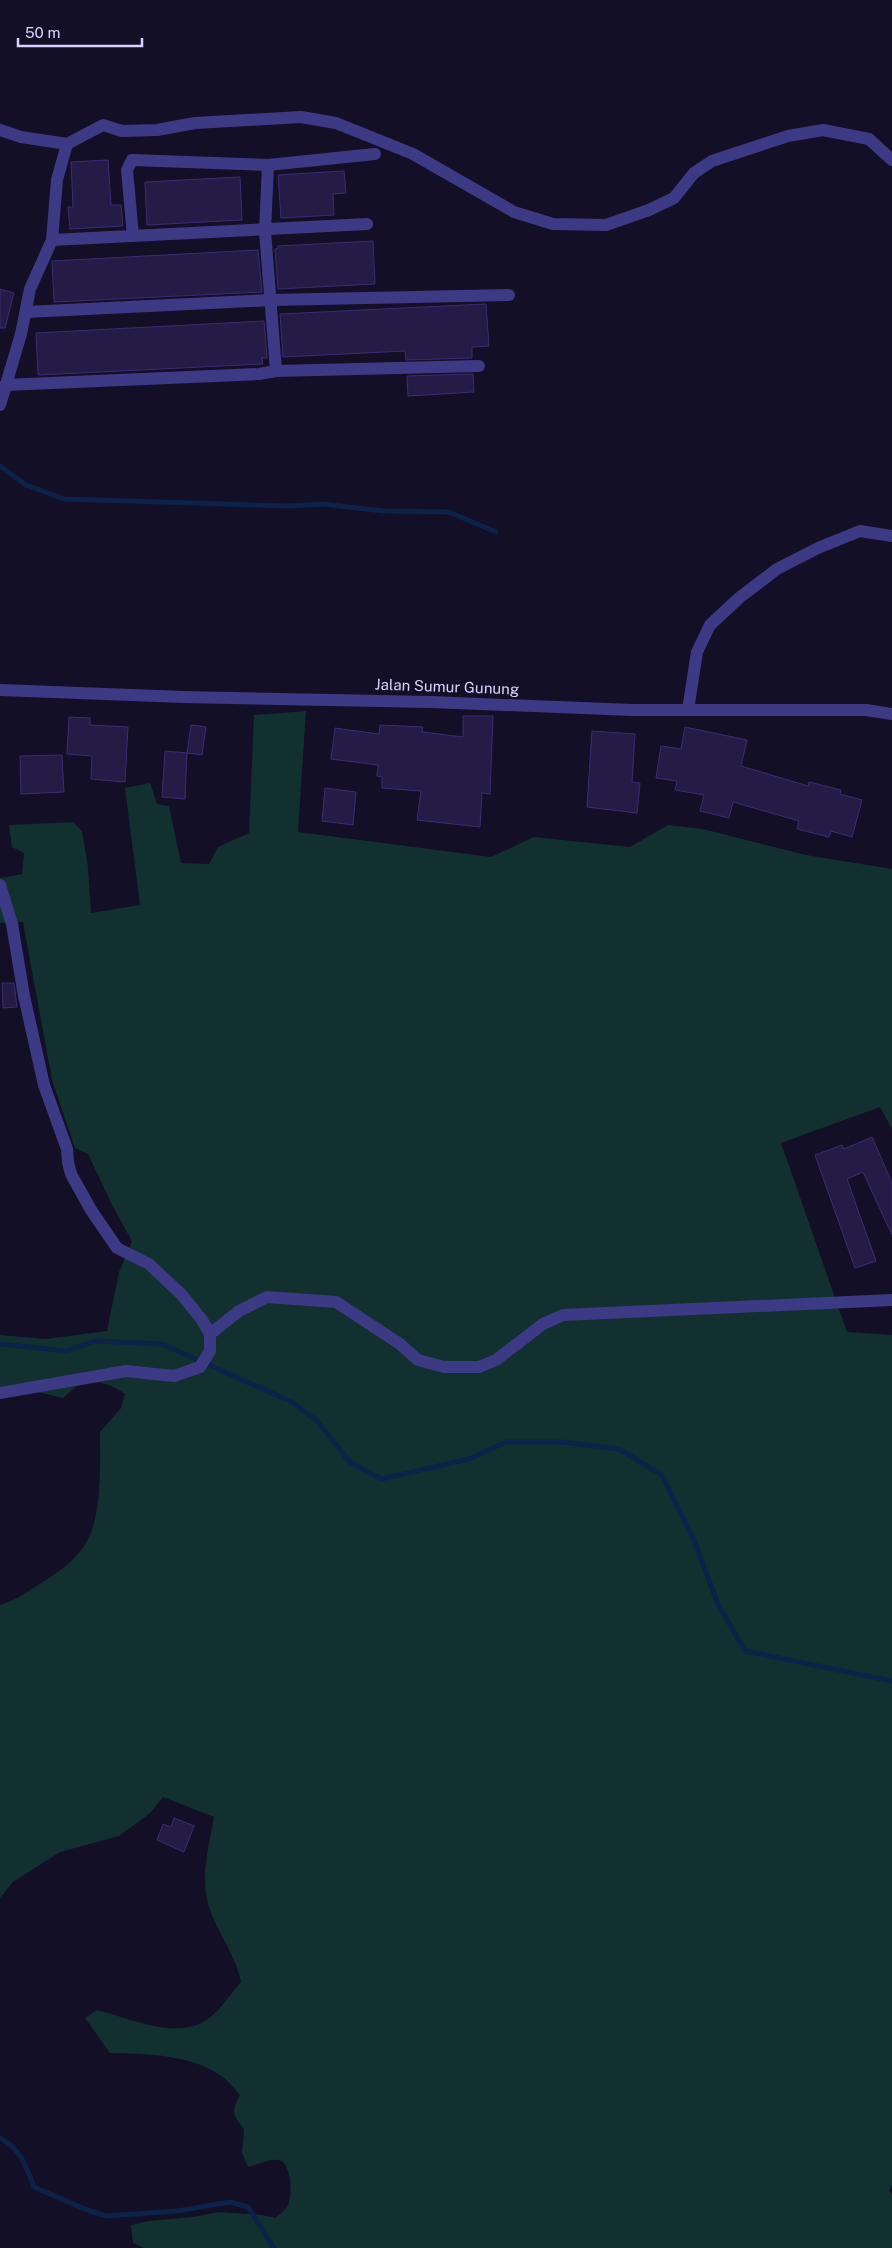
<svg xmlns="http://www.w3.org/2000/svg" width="892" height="2248" font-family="'Public Sans',sans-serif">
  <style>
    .green { fill: #12302f }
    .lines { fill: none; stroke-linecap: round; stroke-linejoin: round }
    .stream { stroke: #0c2248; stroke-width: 5 }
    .building { fill: #241b47; stroke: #3b2d73 }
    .minor { stroke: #3d3a85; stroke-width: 12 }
    .labels { text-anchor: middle; stroke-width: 4.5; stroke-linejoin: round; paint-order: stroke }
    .street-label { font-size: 15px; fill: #d9d4ff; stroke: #130f26 }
  </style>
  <rect width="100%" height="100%" fill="#130f26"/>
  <path class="green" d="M306 711 298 832 491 857 534 837 630 847 668 825 703 829 806 855 892 869V1129L880 1107 781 1143 847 1332 892 1335V2185L889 2190 892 2195V2248H144L133 2243 131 2225 148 2221 193 2217 218 2212 262 2215 275 2218C279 2215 284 2211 287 2207 293 2198 292 2163 279 2160 271 2158 257 2165 248 2167L242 2153 244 2129C232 2114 231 2112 240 2095 235 2090 230 2083 224 2078 192 2054 148 2054 110 2053L85 2018 97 2010C133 2019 183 2044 214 2014 224 2005 232 1992 241 1982 235 1950 210 1925 206 1893 202 1868 210 1841 214 1817L163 1797 150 1813 119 1836 60 1852 13 1882 0 1898V1605C15 1601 28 1591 41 1583 59 1572 79 1558 88 1539 102 1512 100 1462 100 1432L121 1408 125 1394C113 1385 93 1377 79 1385 73 1388 68 1394 63 1398L21 1388 0 1393V1335L46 1339 107 1331 119 1272 132 1241 113 1207 88 1154 75 1148 52 1080 23 922 0 923V878L22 874 24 853 12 847 9 825 73 822 82 831 88 867 91 913 140 905 125 788 150 783 157 804 169 806 181 863 209 864 218 847 249 833 254 715Z"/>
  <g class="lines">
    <g class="stream">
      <polyline points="0,466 26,485 64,499 289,506 323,504 383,511 449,512 496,532"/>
      <polyline points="0,1344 67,1351 95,1341 162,1344 292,1402 317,1421 350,1462 381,1479 469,1459 506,1442 562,1442 619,1449 662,1475 693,1538 718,1604 745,1651 892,1681"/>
      <path d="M0 2138C20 2148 26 2166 34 2187L87 2210 106 2216 177 2211 230 2202 248 2207 274 2248"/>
    </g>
  </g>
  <g class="building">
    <polygon points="108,160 111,205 121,205 123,226 70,229 68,207 73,207 71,162"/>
    <polygon points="344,171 346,193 333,194 334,215 281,218 278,175"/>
    <polygon points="240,177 242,220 147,225 145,182"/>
    <polygon points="373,241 375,284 278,289 275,249 278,248 278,246"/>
    <polygon points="258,250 262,292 54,302 52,261"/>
    <polygon points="0,289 14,293 5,328 0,328"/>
    <polygon points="486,304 489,346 472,347 472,358 406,360 405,351 283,357 280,314"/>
    <polygon points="264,321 267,358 262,358 263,364 38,375 36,333"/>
    <polygon points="473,374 474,392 408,396 407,376"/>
    <polygon points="463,716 493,716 490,794 482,793 480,827 417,820 421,791 382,788 382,777 377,776 378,765 331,759 335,728 379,734 380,725 423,727 422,732 463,737"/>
    <polygon points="69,717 90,718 90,725 128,727 125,782 91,779 92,756 67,754"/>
    <polygon points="191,725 206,727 202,755 187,753"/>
    <polygon points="685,727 747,740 741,766 808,786 809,782 841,790 840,794 862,800 852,837 831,831 829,837 797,829 799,821 733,802 729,818 700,811 704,795 675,790 677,781 656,778 661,746 681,749"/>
    <polygon points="592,731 635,734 632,782 640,783 637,813 587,807"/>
    <polygon points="165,751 187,753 185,799 162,797"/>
    <polygon points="62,755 64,792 21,794 20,756"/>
    <polygon points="325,788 356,792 353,825 322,821"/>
    <polygon points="2,983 14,983 17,1007 3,1008"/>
    <polygon points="872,1137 892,1183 892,1235 863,1172 847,1179 876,1261 855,1268 815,1155 842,1145 844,1149"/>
    <polygon points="174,1818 194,1826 184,1852 157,1840 163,1824 171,1827"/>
  </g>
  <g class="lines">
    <g class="minor">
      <polyline points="0,130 21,137 67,144 57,180 52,240 30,289 21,334 0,405"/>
      <polyline points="67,144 103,125 122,131 157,130 195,123 301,117 336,123 413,154 514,212 553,224 606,225 649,210 674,198 694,173 712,161 788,136 823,130 869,139 892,160"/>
      <polyline points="268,165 265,231 276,371"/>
      <polyline points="133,236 127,170 132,160 268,165 375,154"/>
      <polyline points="52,240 367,224"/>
      <polyline points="26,312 272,300 509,295"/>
      <polyline points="5,385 259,374 276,371 479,366"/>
      <polyline points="0,690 184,697 431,702 632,710 866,710 892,714"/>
      <polyline points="688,710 697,652 710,625 739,598 777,569 818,548 860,531 892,536"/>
      <polyline points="0,885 12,924 24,996 44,1085 67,1149 68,1162 71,1174 91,1210 117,1248 149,1264 182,1295 202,1320 210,1334 210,1351 200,1367 174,1376 126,1371 0,1393"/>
      <polyline points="210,1334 239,1311 267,1297 336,1302 400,1344 418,1360 444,1367 479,1367 496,1360 543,1324 563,1315 892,1300"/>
    </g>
  </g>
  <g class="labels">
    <g class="street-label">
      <text transform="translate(447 687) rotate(2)" y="5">Jalan Sumur Gunung</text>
    </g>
  </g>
  <path d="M18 38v8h124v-8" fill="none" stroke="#d9d4ff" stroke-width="2.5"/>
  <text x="25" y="38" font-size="15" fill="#d9d4ff" stroke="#130f26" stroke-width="4" paint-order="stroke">50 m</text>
</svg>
